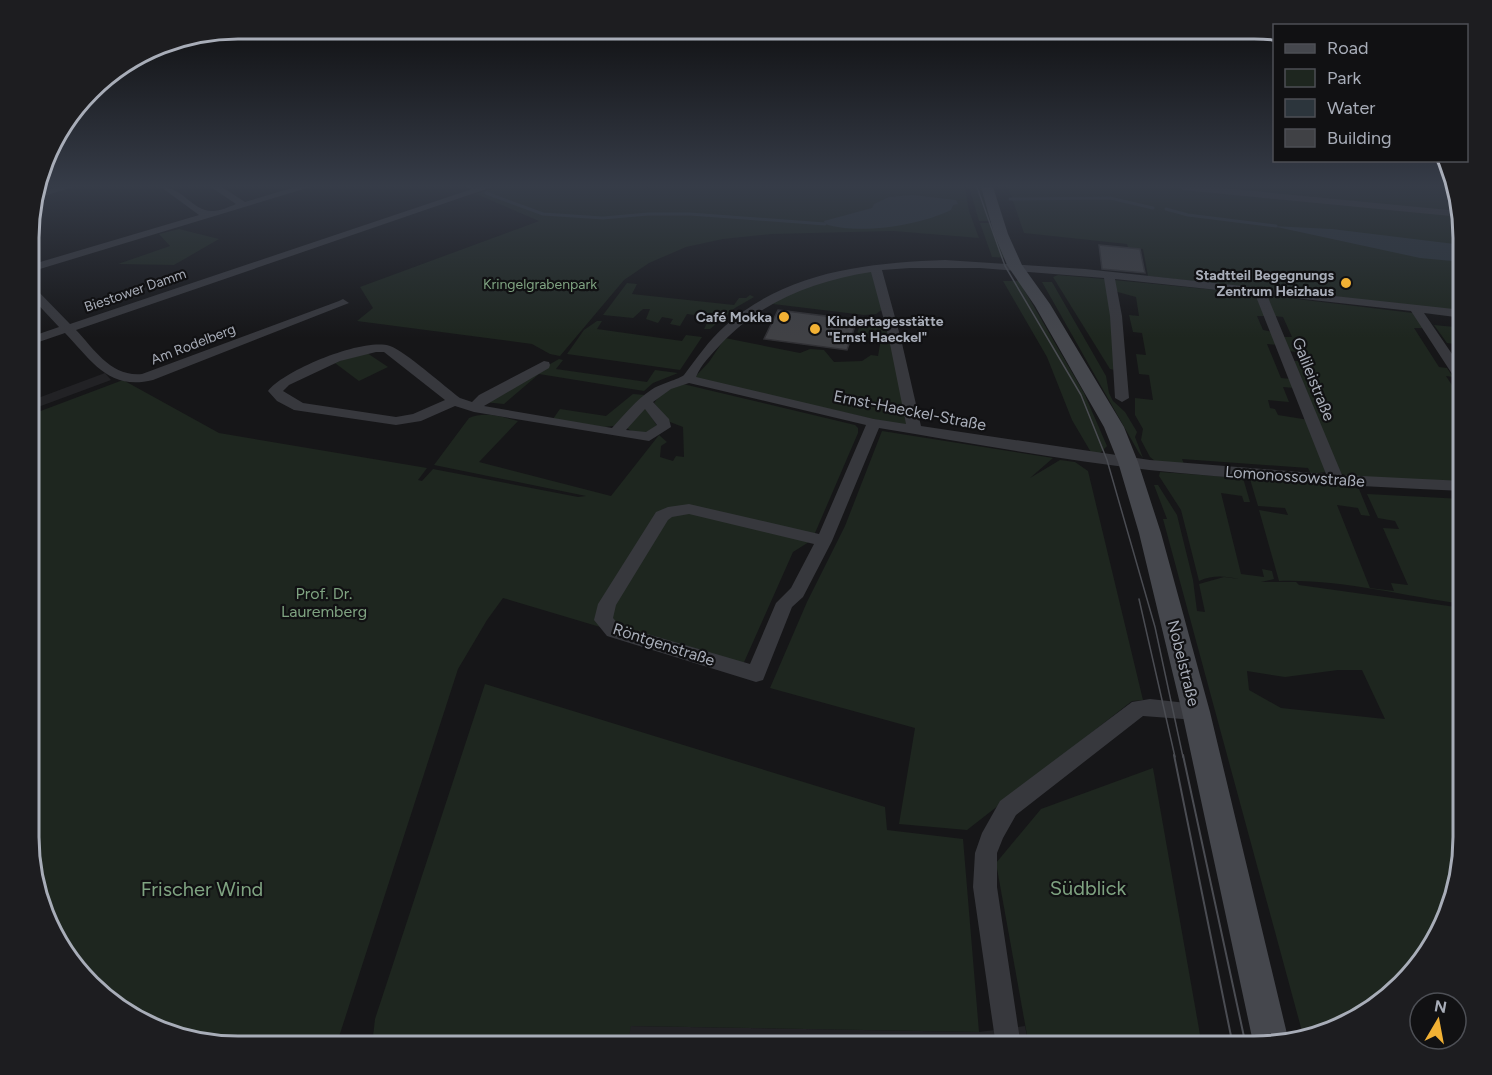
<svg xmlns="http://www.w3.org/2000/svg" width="1492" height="1075" font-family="Figtree,sans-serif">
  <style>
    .built { fill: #222225 }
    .green { fill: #1e261f; fill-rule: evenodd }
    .water { fill: #2c353c }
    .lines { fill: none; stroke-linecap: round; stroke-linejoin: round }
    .stream { stroke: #2c353c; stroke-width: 3 }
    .building { fill: #404145; stroke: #303034; stroke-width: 1.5 }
    .street { fill: #37383d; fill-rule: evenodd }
    .secondary { fill: #45474d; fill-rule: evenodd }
    .tram-far1 { stroke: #4a4c52; stroke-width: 1.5 }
    .tram { stroke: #4a4c52; stroke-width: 2 }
    .poi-dot { fill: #f2b134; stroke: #111113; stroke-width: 2 }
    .labels { text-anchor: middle; stroke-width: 4.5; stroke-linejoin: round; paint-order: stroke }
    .far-poi-label { font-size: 14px; font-weight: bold; fill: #a8adb8; stroke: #111113; text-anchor: end }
    .far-park-label { font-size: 14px; fill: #7fa381; stroke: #111113 }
    .far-street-label { font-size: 14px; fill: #a8adb8; stroke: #111113 }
    .street-label { font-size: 16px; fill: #a8adb8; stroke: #111113 }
    .park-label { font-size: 16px; fill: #7fa381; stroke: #111113 }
    .near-park-label { font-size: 20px; fill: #7fa381; stroke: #111113 }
    .rim { fill: none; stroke: #a8adb8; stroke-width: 3 }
  </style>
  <rect width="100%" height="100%" fill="#161618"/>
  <g class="built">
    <polygon points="105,373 111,380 30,410 30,401"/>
    <polygon points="630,1026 979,1032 1025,1026 1029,1046 627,1046"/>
  </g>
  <g class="green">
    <polygon points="496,187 646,187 644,189 649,190 651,187 965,187 969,211 979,238 893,231 772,234 723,239 686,247 649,263 624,280 560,356 550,354 532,344 357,321 373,308 360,287 539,221 476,194"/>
    <polygon points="969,187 983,187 993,221 979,221"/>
    <polygon points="1008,187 1453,187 1463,225 1463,311 1148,276 1143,249 1128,247 1127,244 1024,233"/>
    <polygon points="980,223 994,223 1008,258 992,257"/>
    <polygon points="179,229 219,239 174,265 118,264 170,246 159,234"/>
    <polygon points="875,270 883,309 876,314 864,315 773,304 772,301 817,282"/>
    <polygon points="1058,275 1104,279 1108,281 1115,370 1110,369 1053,277"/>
    <polygon points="1114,280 1257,294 1268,316 1257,316 1263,330 1274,332 1278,345 1267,344 1281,378 1291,379 1294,388 1283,387 1289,402 1268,400 1270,408 1275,409 1278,415 1309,420 1326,472 1311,474 1308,468 1182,459 1184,464 1155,461 1150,457 1141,440 1143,429 1135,415 1135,398 1153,400 1149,375 1139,374 1136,354 1146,355 1142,333 1133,332 1129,315 1139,316 1136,297 1114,291"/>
    <polygon points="1003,281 1019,281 1084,393 1107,446 1099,454 1092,454 1072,420 1047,357"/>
    <polygon points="1042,282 1052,282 1106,376 1109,393 1113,401 1125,412 1137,432 1135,437 1143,458 1139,453"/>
    <polygon points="627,283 637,284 632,294 734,305 739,298 746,298 750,295 754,297 735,308 710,329 704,329 710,317 687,314 680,326 670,324 673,319 662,317 658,323 646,319 650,309 643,309 633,318 603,315"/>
    <polygon points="1264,295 1413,313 1424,328 1414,328 1439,367 1447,368 1453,377 1446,376 1463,402 1463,482 1349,477 1340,473 1291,361 1301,361 1297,352 1288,351 1283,337 1292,337 1283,317 1274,316"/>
    <polygon points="862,320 889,322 911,422 905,426 693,379 709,362 725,338 800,353 810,349 824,350 834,362 862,361 871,355 878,356 881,339 856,336"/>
    <polygon points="597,321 602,321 597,329 682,341 686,335 702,337 680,370 567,354 584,330"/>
    <polygon points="1434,325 1455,327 1463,335 1463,342 1461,342 1461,345 1447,343"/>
    <polygon points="364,351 388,367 359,381 335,363"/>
    <polygon points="559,359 563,360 556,369 647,382 655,370 678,373 653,383 644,391 539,374 504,404 483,402"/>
    <path d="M123 380 219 433 427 468 418 480 422 481 433 469 578 497 586 496 434 465 469 418C485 411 502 417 518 421L479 462 611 496 659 435 667 442 661 446 660 457 673 461 676 456 684 457 683 427 670 422 654 403 664 390 683 384 855 425 858 428V433L812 540 793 552 741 669 503 598 487 620 458 669 336 1046H225L171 1035 110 1003 56 941 30 864V415Z"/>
    <polygon points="633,394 645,395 614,426 604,427 553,419 560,409 606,416"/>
    <path d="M645 408 658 427C649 434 637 437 627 428Z"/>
    <polygon points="882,431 1053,458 1030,478 1060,460 1075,462 1088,471 1143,700 1132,701 967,830 899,824 915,728 770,688 807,602 845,526"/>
    <path d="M1160 472 1243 478 1250 502H1244L1242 496 1221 493 1241 574 1264 577 1262 569 1272 571 1274 579 1261 582H1296L1299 585 1463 608V850L1452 904 1420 965 1346 1025 1303 1035 1163 519H1167L1154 485H1158L1177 515 1193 580 1197 611 1205 612 1199 584 1224 577 1239 579C1224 576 1213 575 1199 581L1181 510 1159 476ZM1338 670H1362L1385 719 1281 708 1249 690 1247 671 1285 677Z"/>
    <path d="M1250 479 1351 486 1359 489 1370 516 1361 515 1358 508 1337 505 1370 588 1394 591 1391 583 1408 585 1383 528 1399 529 1395 521 1378 518 1367 494 1463 499V516H1456L1463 529V604C1403 596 1340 579 1279 581L1259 510 1288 515 1285 508 1258 506Z"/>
    <polygon points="485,684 885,807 887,830 963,839 979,1032 631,1026 627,1046 372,1046 375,1019"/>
    <polygon points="1153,768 1202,1046 1029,1046 996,863 1041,809"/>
  </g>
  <g class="water">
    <path d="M913 195 956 200 958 204 953 205 951 210C918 226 859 235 825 224L824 221 872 208 874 204 889 197Z"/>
    <polygon points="1272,226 1332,229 1463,245 1463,262 1420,258"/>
  </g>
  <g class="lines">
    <g class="stream">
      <polyline points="469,187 472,188"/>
      <polyline points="486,193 543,214 603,218 648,214 690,214 825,224"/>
      <polyline points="1010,199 1110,198 1153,208"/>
      <polyline points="1166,209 1188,215 1276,226"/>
    </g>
  </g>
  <g class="building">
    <polygon points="1099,245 1140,249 1145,273 1102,269"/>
    <polygon points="778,310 857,320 847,350 764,339"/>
  </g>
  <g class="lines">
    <g class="street">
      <polygon points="57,187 73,187 34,199 36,193"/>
      <path d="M161 187C183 187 193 212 213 211 220 211 229 207 236 204L211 187H222L245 202 295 187H310L30 272V265L199 215Z"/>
      <path d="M478 187H492L76 330C95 350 111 377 142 374L339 301 343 299 349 303 153 380C109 391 92 361 65 333L30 345V337L59 327 30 296V286L34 287 70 324Z"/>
      <polygon points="1178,187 1212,187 1459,211 1461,217 1183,190"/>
      <path d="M945 260 1085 269 1463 310V318L1424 313 1463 370V384L1458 383 1411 311 1267 295 1342 475 1463 481V491C1358 486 1253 481 1149 470 1058 459 968 443 879 428L832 541 803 597 792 607 763 680 756 682 607 636 594 620 598 604 656 512 668 507 689 504 819 534 866 425 689 383 671 389 653 402 669 419 671 427 649 441 474 412 455 406 421 421 396 425 294 410 277 401 268 391C284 370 364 337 390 346 405 351 445 387 460 398L472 402 479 395 544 361 549 362 550 365 549 368 484 406 612 428C624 415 636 400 651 390 659 384 680 379 684 375 698 357 708 341 725 326 787 271 867 263 945 260ZM910 268H980L1104 278 1110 316 1115 398 1122 402 1129 398 1122 316 1115 279 1255 294 1326 474 1150 460 921 426 901 339 882 270ZM871 272 889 339 906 424 874 419 696 377C701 364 712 354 721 344 762 301 814 281 871 272ZM376 352H384L445 400 413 414 396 417 303 403 283 391 289 385 340 361ZM645 409 657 425 646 432 626 430ZM689 514 814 544 791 588 776 603 750 664 620 626 613 618 616 605 668 520 672 517Z"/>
      <polygon points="1150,699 1196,704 1203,706 1206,712 1203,718 1196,720 1143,716 1016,815 1003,838 997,853 997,887 1020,1040 1018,1046 996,1046 973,887 975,853 982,833 1000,801 1132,702"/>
    </g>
    <polygon class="secondary" points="981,187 993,187 1008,234 1022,265 1050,304 1124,427 1138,462 1161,533 1210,712 1288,1038 1254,1046 1253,1042 1182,712 1139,533 1118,462 1104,427 1035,306 1007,265 994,234"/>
    <g class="tram-far1">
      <polyline points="977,187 1005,266 1081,395 1107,460 1155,627 1183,757"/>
      <polyline points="1139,599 1175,757"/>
    </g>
    <g class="tram">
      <polyline points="1174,755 1233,1046"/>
      <polyline points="1183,755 1246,1046"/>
    </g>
  </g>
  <linearGradient id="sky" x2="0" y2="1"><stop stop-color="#0c0c0d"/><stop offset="0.55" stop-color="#363c48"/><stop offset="1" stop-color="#363c48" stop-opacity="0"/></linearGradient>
  <rect width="1492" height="338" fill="url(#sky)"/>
  <g class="poi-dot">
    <circle cx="1346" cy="283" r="6"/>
    <circle cx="784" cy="317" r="6"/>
    <circle cx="815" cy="329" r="6"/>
  </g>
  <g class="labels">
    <g class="far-poi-label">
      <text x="1334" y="280">Stadtteil Begegnungs<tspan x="1334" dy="16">Zentrum Heizhaus</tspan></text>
      <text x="772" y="322">Café Mokka</text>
      <text x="827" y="326" text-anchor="start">Kindertagesstätte<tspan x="827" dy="16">"Ernst Haeckel"</tspan></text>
    </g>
    <g class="far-park-label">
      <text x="540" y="289">Kringelgrabenpark</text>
    </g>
    <g class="far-street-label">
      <text transform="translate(135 290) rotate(-19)" y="5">Biestower Damm</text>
      <text transform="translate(193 344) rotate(-21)" y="5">Am Rodelberg</text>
    </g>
    <g class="street-label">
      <text transform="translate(1314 379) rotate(68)" y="6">Galileistraße</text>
      <text transform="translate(910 410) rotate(11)" y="6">Ernst-Haeckel-Straße</text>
      <text transform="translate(1295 476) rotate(4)" y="6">Lomonossowstraße</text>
      <text transform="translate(664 644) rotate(18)" y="6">Röntgenstraße</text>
      <text transform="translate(1184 663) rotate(76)" y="6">Nobelstraße</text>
    </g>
    <g class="park-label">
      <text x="324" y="599">Prof. Dr.<tspan x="324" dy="18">Lauremberg</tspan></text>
    </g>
    <g class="near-park-label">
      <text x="1088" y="895">Südblick</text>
      <text x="202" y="896">Frischer Wind</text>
    </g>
  </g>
  <path d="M0 0H1492V1075H0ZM238 39H1254A199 199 0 0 1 1453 238V837A199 199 0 0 1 1254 1036H238A199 199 0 0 1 39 837V238A199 199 0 0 1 238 39Z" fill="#1d1d20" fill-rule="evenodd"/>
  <path class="rim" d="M238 39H1254A199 199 0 0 1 1453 238V837A199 199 0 0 1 1254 1036H238A199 199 0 0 1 39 837V238A199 199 0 0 1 238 39Z"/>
  <rect x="1273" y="24" width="195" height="138" fill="#111113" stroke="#4d4f55" stroke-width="1.5"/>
  <rect x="1285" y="44" width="30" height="9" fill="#45474d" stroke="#4d4f55" stroke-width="1.5"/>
  <text x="1327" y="54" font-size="18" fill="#a8adb8">Road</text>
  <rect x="1285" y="69" width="30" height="18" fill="#1e261f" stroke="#4d4f55" stroke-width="1.5"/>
  <text x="1327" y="84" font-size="18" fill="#a8adb8">Park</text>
  <rect x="1285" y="99" width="30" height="18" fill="#2c353c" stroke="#4d4f55" stroke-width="1.5"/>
  <text x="1327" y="114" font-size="18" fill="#a8adb8">Water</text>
  <rect x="1285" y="129" width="30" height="18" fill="#404145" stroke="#4d4f55" stroke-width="1.5"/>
  <text x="1327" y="144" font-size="18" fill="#a8adb8">Building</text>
  <g transform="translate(1438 1021) rotate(10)"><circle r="28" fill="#111113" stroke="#4d4f55" stroke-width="1.5"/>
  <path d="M0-4.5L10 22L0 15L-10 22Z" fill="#f2b134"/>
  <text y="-9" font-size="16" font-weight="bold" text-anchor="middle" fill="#a8adb8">N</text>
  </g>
</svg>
